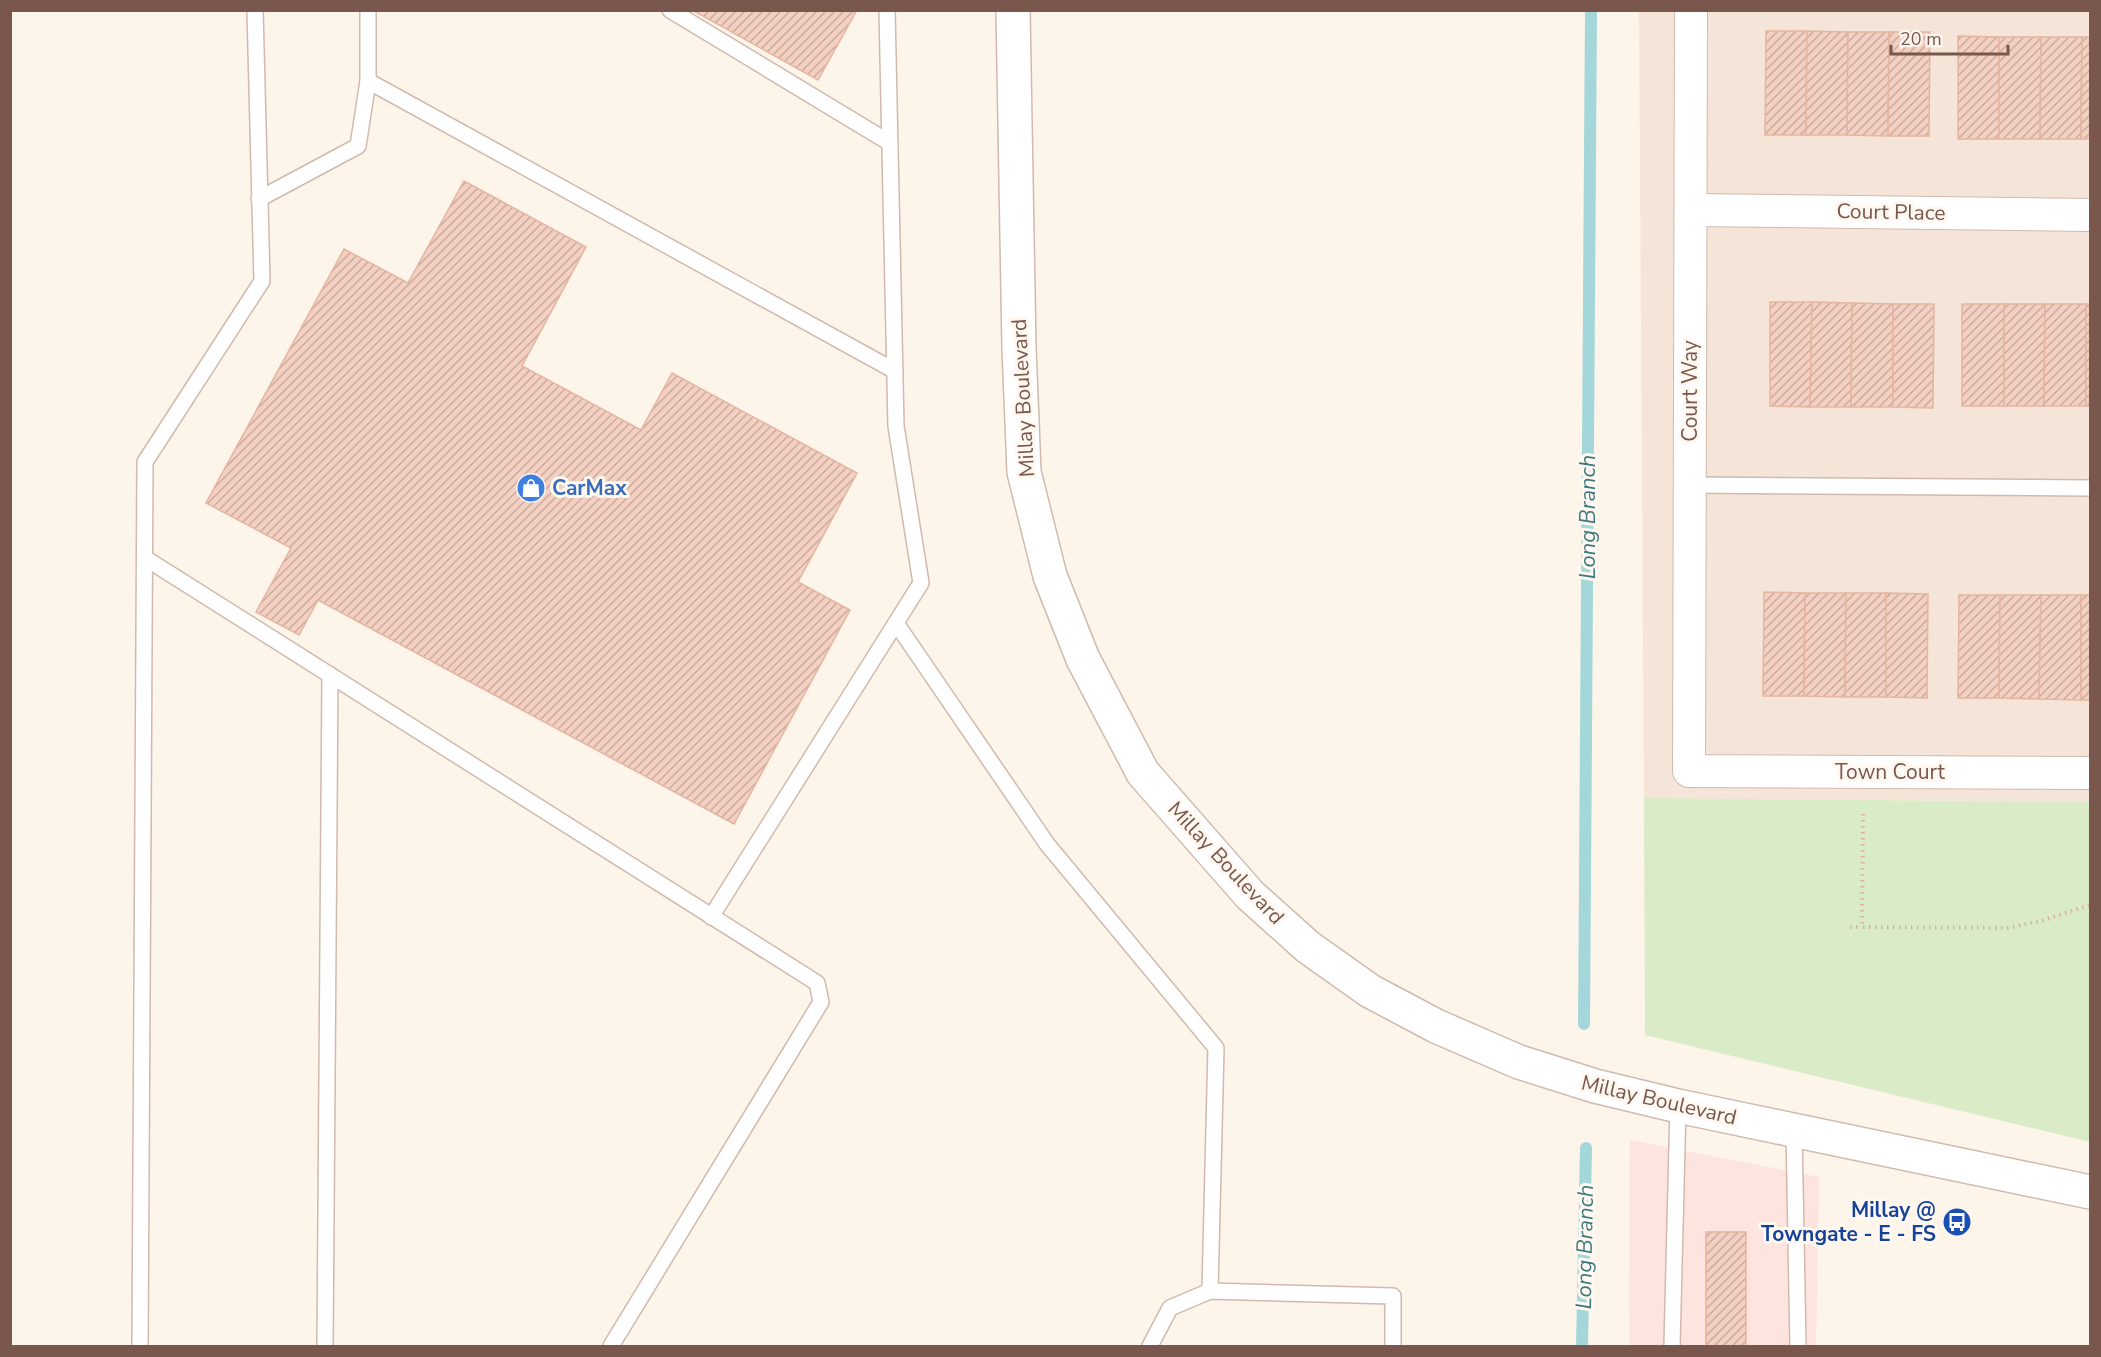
<svg xmlns="http://www.w3.org/2000/svg" width="2101" height="1357" font-family="'Nunito Sans',sans-serif">
  <style>
    .residential { fill: #f5e5d8 }
    .commercial { fill: #fde4de }
    .green { fill: #daecc7 }
    .lines { fill: none; stroke-linecap: round; stroke-linejoin: round }
    .stream { stroke: #a3d7da; stroke-width: 12 }
    .building { fill: url(#building-hatch); stroke: #e6b4a1; stroke-width: 1.5 }
    .service-casing { stroke: #d0baae; stroke-width: 18 }
    .minor-casing { stroke: #d0baae; stroke-width: 34 }
    .tertiary-casing { stroke: #d0baae; stroke-width: 36 }
    .path { stroke: #d9b2a3; stroke-width: 4; stroke-dasharray: 1.5 4.5; stroke-linecap: butt }
    .service { stroke: #fff; stroke-width: 15 }
    .minor { stroke: #fff; stroke-width: 32 }
    .tertiary { stroke: #fff; stroke-width: 33 }
    .labels { text-anchor: middle; stroke-width: 6; stroke-linejoin: round; paint-order: stroke }
    .street-label { font-size: 21px; fill: #79574c; stroke: #fff8f1 }
    .shop-label { font-size: 21px; font-weight: bold; fill: #366cbe; stroke: #fff8f1; text-anchor: start }
    .transit-label { font-size: 21px; font-weight: bold; fill: #164399; stroke: #fff8f1; text-anchor: end }
    .water-label { font-size: 22px; font-style: italic; fill: #3f7a7e; stroke: #fff8f1 }
  </style>
  <defs>
    <pattern id="building-hatch" width="6" height="6" patternUnits="userSpaceOnUse" patternTransform="scale(1.5)"><rect width="6" height="6" fill="#f3d0c1"/><path d="M-1 1l2-2M0 6l6-6M5 7l2-2" fill="none" stroke="#caac9f"/></pattern>
  </defs>
  <rect width="100%" height="100%" fill="#fdf4ea"/>
  <polygon class="residential" points="1639,11 2090,11 2090,802 1644,798"/>
  <polygon class="commercial" points="1630,1140 1819,1177 1816,1346 1629,1346"/>
  <polygon class="green" points="1644,798 2090,802 2090,1142 1645,1035"/>
  <g class="lines">
    <g class="stream">
      <polyline points="1584,1024 1591,10"/>
      <polyline points="1582,1346 1586,1148"/>
    </g>
  </g>
  <g class="building">
    <polygon points="692,10 857,10 818,80"/>
    <polygon points="1766,31 1807,31 1806,135 1765,135"/>
    <polygon points="1807,31 1848,32 1847,135 1806,135"/>
    <polygon points="1848,32 1889,32 1888,136 1847,135"/>
    <polygon points="1889,32 1930,32 1929,136 1888,136"/>
    <polygon points="1958,36 1999,37 1999,139 1958,139"/>
    <polygon points="1999,37 2041,37 2040,139 1999,139"/>
    <polygon points="2041,37 2082,37 2081,139 2040,139"/>
    <polygon points="2082,37 2090,37 2090,139 2081,139"/>
    <polygon points="464,181 586,247 522,366 641,430 672,373 857,473 798,582 850,610 734,824 318,600 299,635 256,612 291,548 206,503 344,249 408,283"/>
    <polygon points="1770,302 1812,302 1810,407 1770,406"/>
    <polygon points="1812,302 1852,303 1851,407 1810,407"/>
    <polygon points="1852,303 1893,304 1893,407 1851,407"/>
    <polygon points="1893,304 1934,304 1933,408 1893,407"/>
    <rect x="1962" y="304" width="42" height="102"/>
    <polygon points="2004,304 2045,304 2044,406 2004,406"/>
    <polygon points="2045,304 2086,304 2086,406 2044,406"/>
    <rect x="2086" y="304" width="4" height="102"/>
    <polygon points="1764,592 1805,593 1804,696 1763,696"/>
    <polygon points="1805,593 1846,593 1845,697 1804,696"/>
    <polygon points="1846,593 1886,593 1886,697 1845,697"/>
    <polygon points="1886,593 1928,594 1927,698 1886,697"/>
    <polygon points="1959,595 2000,595 1999,698 1958,698"/>
    <polygon points="2000,595 2041,595 2039,699 1999,698"/>
    <polygon points="2041,595 2081,595 2081,700 2039,699"/>
    <rect x="2081" y="595" width="9" height="105"/>
    <rect x="1706" y="1232" width="40" height="114"/>
  </g>
  <g class="lines">
    <g class="service-casing">
      <g id="service">
        <polyline points="670,10 890,143"/>
        <polyline points="368,81 368,10"/>
        <polyline points="259,199 358,146 368,81 895,371"/>
        <polyline points="1690,485 2090,488"/>
        <polyline points="145,558 817,983 821,1002 611,1346"/>
        <polyline points="896,623 1047,844 1216,1048 1210,1291"/>
        <polyline points="711,917 921,583 896,426 887,10"/>
        <polyline points="1794,1130 1798,1346"/>
        <polyline points="140,1346 145,462 262,281 255,10"/>
        <polyline points="325,1346 330,675"/>
        <polyline points="1150,1346 1170,1308 1210,1291 1393,1296 1393,1346"/>
        <polyline points="1672,1346 1678,1106"/>
      </g>
    </g>
    <g class="minor-casing">
      <g id="minor">
        <polyline points="1691,10 1689,771 2090,773"/>
        <polyline points="1691,210 2090,215"/>
      </g>
    </g>
    <g class="tertiary-casing">
      <polyline id="tertiary" points="1013,10 1019,348 1024,472 1050,576 1083,659 1143,773 1250,895 1308,947 1370,991 1436,1026 1519,1062 1595,1086 1678,1106 2090,1192"/>
    </g>
    <g class="path">
      <polyline points="1863,814 1862,927 2007,928 2041,921 2090,905"/>
      <polyline points="1850,927 1862,927"/>
    </g>
    <use href="#service" class="service"/>
    <use href="#minor" class="minor"/>
    <use href="#tertiary" class="tertiary"/>
  </g>
  <defs>
    <g id="shop-disc" transform="scale(1.5)"><circle r="9.5" fill="#3f7fe0" stroke="#fff8f1"/><path d="M-5-2.5h2.3a2.7 3.5 0 0 1 5.4 0H5L5.5 6h-11ZM-1.5-2.5h3a1.5 2.3 0 0 0-3 0Z" fill="#fff"/></g>
    <g id="bus-disc" transform="scale(1.5)"><circle r="9.5" fill="#1a4fb4" stroke="#fff8f1"/><path d="M-5-6H5V4H4V6H2V4H-2V6H-4V4H-5ZM-3.5-4V0h7V-4ZM-3.5 1.2v1.5H-2V1.2ZM2 1.2v1.5H3.5V1.2Z" fill="#fff"/></g>
  </defs>
  <g fill-rule="evenodd">
    <use href="#shop-disc" x="531" y="488"/>
    <use href="#bus-disc" x="1957" y="1222"/>
  </g>
  <g class="labels">
    <g class="street-label">
      <text transform="translate(1891 212) rotate(1)" y="7">Court Place</text>
      <text transform="translate(1690 391) rotate(-90)" y="7">Court Way</text>
      <text transform="translate(1023 398) rotate(-93)" y="7">Millay Boulevard</text>
      <text x="1890" y="779">Town Court</text>
      <text transform="translate(1226 863) rotate(47)" y="7">Millay Boulevard</text>
      <text transform="translate(1659 1100) rotate(13)" y="7">Millay Boulevard</text>
    </g>
    <g class="shop-label">
      <text x="552" y="495">CarMax</text>
    </g>
    <g class="transit-label">
      <text x="1936" y="1217">Millay @<tspan x="1936" dy="24">Towngate - E - FS</tspan></text>
    </g>
    <g class="water-label">
      <text transform="translate(1587 517) rotate(-90)" y="8">Long Branch</text>
      <text transform="translate(1584 1247) rotate(-89)" y="8">Long Branch</text>
    </g>
  </g>
  <rect width="2101" height="1357" fill="none" stroke="#79574c" stroke-width="24"/>
  <path d="M1891 45v9h117v-9" fill="none" stroke="#79574c" stroke-width="3"/>
  <text x="1900" y="45" font-size="18" fill="#79574c" stroke="#fff8f1" stroke-width="4.5" paint-order="stroke">20 m</text>
</svg>
